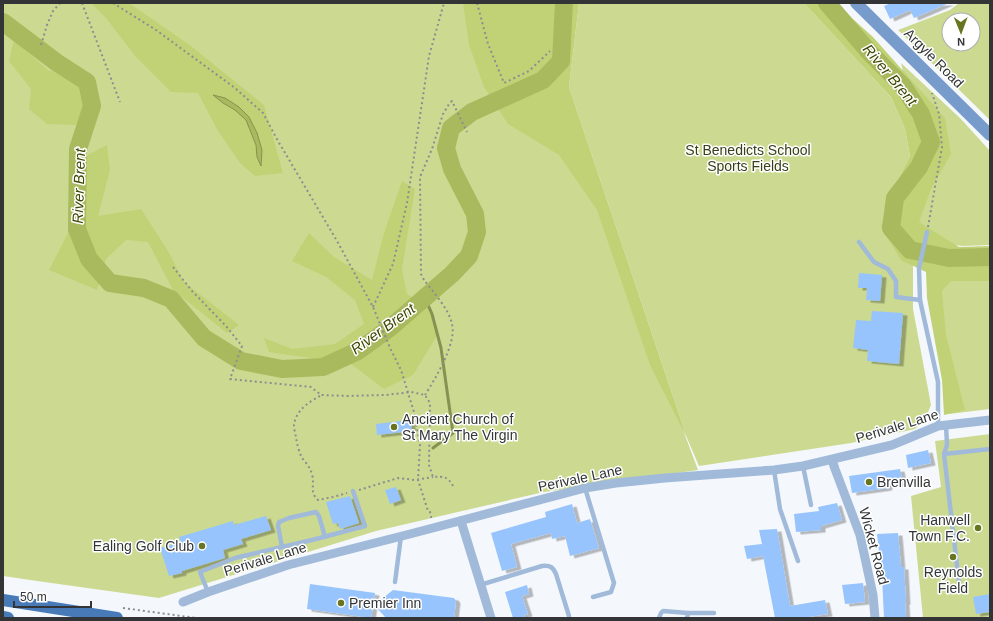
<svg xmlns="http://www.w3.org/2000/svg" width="993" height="621" font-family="Arial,sans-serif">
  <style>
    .green { fill: #cbda90; fill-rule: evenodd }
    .forest { fill: #c1d276 }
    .water { fill: #a9ba5e; stroke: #859252 }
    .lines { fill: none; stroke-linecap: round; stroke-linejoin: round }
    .stream { stroke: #859252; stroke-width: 3 }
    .river { stroke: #a9ba5e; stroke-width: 18 }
    .building { fill: #97c4fd; filter: url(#shadow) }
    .path { stroke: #8b8e91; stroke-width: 2; stroke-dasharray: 2 3; stroke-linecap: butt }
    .service { stroke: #a1bada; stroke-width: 4.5 }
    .minor { stroke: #a1bada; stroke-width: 9 }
    .secondary { stroke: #779bca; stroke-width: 12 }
    .trunk { stroke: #497ab8; stroke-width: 12 }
    .poi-dot { fill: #677420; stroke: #fff; stroke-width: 1.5 }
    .labels { text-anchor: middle; stroke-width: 3; stroke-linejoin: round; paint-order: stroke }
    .street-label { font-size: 14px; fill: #323436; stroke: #fff }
    .park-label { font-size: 14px; fill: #383f18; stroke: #fff }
    .poi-label { font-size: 14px; fill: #323436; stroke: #fff; text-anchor: start }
    .water-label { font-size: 15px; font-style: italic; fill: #3f4800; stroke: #fff }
  </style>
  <defs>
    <filter id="shadow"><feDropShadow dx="4.5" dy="2.5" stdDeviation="0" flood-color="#0004"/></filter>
  </defs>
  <rect width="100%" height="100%" fill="#f4f8fd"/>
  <g class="green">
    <polygon points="3,3 473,3 571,129 698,470 544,492 376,531 159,598 37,581 3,576"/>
    <polygon points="579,3 804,3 891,97 905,129 910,156 889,197 913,265 913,309 931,405 925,419 915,429 851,443 699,466 687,438 569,87"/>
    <path d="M959 3H990V120L898 30 950 10ZM949 20H973V44H949Z"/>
    <polygon points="901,63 961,119 990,151 990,245 962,246 930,242 910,231 928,182"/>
    <polygon points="926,268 990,269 990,409 949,414 945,382"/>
    <polygon points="990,434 990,618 923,618 911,496 941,487 935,441"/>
  </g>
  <g class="forest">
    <polygon points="91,3 129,3 191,46 264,105 283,173 255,176 240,163 218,131 198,93 171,92 136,57 106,18"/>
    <polygon points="463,3 579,3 569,87 687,438 650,365 597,210 559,155 508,124 484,87 469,45"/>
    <polygon points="804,3 835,3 873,37 945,118 951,154 931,189 919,222 959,247 990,246 990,281 951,281 942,291 946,335 965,410 944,415 942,380 927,298 926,272 901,260 881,227 889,197 910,156 905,129 891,97"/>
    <polygon points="14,40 49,71 75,66 101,101 75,125 47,124 29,109 31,89 9,61"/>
    <polygon points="107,145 110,170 98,216 141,209 168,251 184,282 239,325 227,333 173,290 148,242 126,240 106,259 97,290 49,270 68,233 70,164"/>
    <polygon points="402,181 415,189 402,269 407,294 432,309 438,334 413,375 384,389 351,364 269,352 264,338 292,349 335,344 364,324 355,300 326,277 292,261 309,233 334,257 372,280 384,233"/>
  </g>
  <polygon class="water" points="213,95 225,98 239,107 249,117 257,133 262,150 261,166 257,157 256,145 246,120 235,110 223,103"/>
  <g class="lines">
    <polyline class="stream" points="425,298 432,314 441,348 453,433 433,448"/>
    <g class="river">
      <polyline points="827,3 870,53 903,86 921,114 931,142 919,167 895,198 891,228 910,250 949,258 990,257"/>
      <polyline points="3,22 56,62 87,82 92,106 78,149 77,229 89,259 110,283 144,288 171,299 204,338 241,361 282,369 323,367 358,351 391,327 452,274 469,256 477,232 475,214 452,169 446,148 451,128 472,112 543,80 561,61 564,3"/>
    </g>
  </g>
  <g class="building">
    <polygon points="891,3 949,3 914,18 910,10 890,19 884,6"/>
    <polygon points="859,273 882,275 880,301 866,300 867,288 858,288"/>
    <polygon points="872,311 903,313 899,364 867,361 868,350 853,348 856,320 871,321"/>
    <polygon points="410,420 412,431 377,435 376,424"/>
    <polygon points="928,450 931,463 908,468 906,455"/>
    <polygon points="900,469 903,483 887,486 888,488 852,493 849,476"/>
    <polygon points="396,487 401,500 390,504 385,490"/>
    <polygon points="350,496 359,523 340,529 338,523 333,524 326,502"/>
    <polygon points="837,503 842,520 821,526 821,530 796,532 794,514 819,511 818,507"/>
    <polygon points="572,504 577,523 590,519 599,548 570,556 565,536 552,539 551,533 511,544 517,567 502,571 491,533 546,517 545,512"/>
    <polygon points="266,516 271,530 241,539 243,544 223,550 225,558 182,571 182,573 169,576 160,548 181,542 179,537 233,521 234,525"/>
    <polygon points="777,529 790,606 825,600 828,614 801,618 775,618 763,556 747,559 744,546 762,544 759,530"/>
    <polygon points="898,533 901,567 904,567 906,602 905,602 906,618 884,618 882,577 877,534"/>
    <polygon points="863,583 865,602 845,604 842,585"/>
    <polygon points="310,584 375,593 371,618 307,609"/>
    <polygon points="527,585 529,594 522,596 528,614 524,615 525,618 513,618 505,592"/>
    <polygon points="393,590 454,598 456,601 454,618 386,618 374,605"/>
    <polygon points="990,594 990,612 976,614 973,597"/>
  </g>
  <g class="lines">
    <g class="path">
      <polyline points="82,3 120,102"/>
      <polyline points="113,3 156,30 235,88 263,113 278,141 337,241 373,307 391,350 401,370 414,412 420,445 418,480 428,511 430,512 431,517 432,517"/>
      <polyline points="477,3 488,44 504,83 529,71 550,51"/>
      <polyline points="41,45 47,25 53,11 60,3"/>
      <polyline points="928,227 942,147 939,114 932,93"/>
      <path d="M173 267 192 291 226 326 242 346 230 379 311 387 321 395 347 396 386 395 411 392 425 395 430 403 429 465 433 477C444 476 448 477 453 486"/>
      <polyline points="373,307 393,264 407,203 429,56 444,3"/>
      <path d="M425 395C435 379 457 343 452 324 449 309 433 292 424 280L421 274 420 177 432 149 443 114 449 104 452 101 467 132"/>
      <path d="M320 396C309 402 296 410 294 425 294 428 295 433 296 437 297 444 299 452 302 458 306 463 310 467 312 474 315 485 309 492 318 500L333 497 347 493"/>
      <polyline points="359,490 398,478 415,480 433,477"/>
      <polyline points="123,608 196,618"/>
    </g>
    <g class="service">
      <polyline points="927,232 919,268 920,300 938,382 938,426"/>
      <polyline points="859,242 874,262 888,269 896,281 896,297 920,300"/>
      <polyline points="946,425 947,445 944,454 960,591"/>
      <polyline points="944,454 990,449"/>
      <polyline points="803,466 811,505"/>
      <polyline points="774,470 780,509 798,561"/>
      <polyline points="585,488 614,583 611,592 593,597"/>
      <polyline points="282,547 278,526 279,522 289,518 316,512 319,516 325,537"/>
      <polyline points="395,582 401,536"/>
      <path d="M480 585 542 566C550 565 553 567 556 574L569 616"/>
      <polyline points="208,592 200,572 235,558 312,540 365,526 353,491"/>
      <polyline points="688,613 714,613"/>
      <polyline points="659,618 661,613 663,611 688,613 687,618"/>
    </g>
    <g class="minor">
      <polyline points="832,460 835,469 860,535 873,595 875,618"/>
      <polyline points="461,521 491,618"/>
      <polyline points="183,602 208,592 288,565 410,534 585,488 616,483 665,478 774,470 803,466 892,445 938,426 990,420"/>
    </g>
    <polyline class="secondary" points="856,3 990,135"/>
    <g class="trunk">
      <polyline points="3,600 117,618"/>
      <polyline points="3,617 8,618"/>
    </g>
  </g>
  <g class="poi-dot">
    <circle cx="394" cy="427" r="4"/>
    <circle cx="869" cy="482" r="4"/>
    <circle cx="978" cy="528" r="4"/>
    <circle cx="202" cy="546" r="4"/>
    <circle cx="953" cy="557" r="4"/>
    <circle cx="341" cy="603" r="4"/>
  </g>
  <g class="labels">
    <g class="street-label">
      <text transform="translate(934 58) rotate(45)" y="5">Argyle Road</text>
      <text transform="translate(897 426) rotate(-17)" y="5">Perivale Lane</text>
      <text transform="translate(580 478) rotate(-12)" y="5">Perivale Lane</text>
      <text transform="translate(874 546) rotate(75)" y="5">Wicket Road</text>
      <text transform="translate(265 559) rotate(-17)" y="5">Perivale Lane</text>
    </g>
    <g class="park-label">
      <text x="748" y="155">St Benedicts School<tspan x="748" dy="16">Sports Fields</tspan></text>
    </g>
    <g class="poi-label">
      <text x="402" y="424">Ancient Church of<tspan x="402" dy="16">St Mary The Virgin</tspan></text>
      <text x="877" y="487">Brenvilla</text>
      <text x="970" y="525" text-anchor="end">Hanwell<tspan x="970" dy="16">Town F.C.</tspan></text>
      <text x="194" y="551" text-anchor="end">Ealing Golf Club</text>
      <text x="953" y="577" text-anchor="middle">Reynolds<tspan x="953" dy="16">Field</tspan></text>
      <text x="349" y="608">Premier Inn</text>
    </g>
    <g class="water-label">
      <text transform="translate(890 75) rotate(50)" y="5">River Brent</text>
      <text transform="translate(79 186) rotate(-88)" y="5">River Brent</text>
      <text transform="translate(383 329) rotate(-36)" y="5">River Brent</text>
    </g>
  </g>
  <rect width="993" height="621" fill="none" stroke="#323436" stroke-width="8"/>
  <g transform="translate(961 32) rotate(179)"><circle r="19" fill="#ffffff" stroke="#adaeaf"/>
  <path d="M0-3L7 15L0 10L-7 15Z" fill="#677420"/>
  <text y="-6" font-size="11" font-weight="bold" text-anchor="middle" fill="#323436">N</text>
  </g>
  <path d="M14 601v6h77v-6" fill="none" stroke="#323436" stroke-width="2"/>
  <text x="20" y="601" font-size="12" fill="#323436" stroke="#ffffff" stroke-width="3" paint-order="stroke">50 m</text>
</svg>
